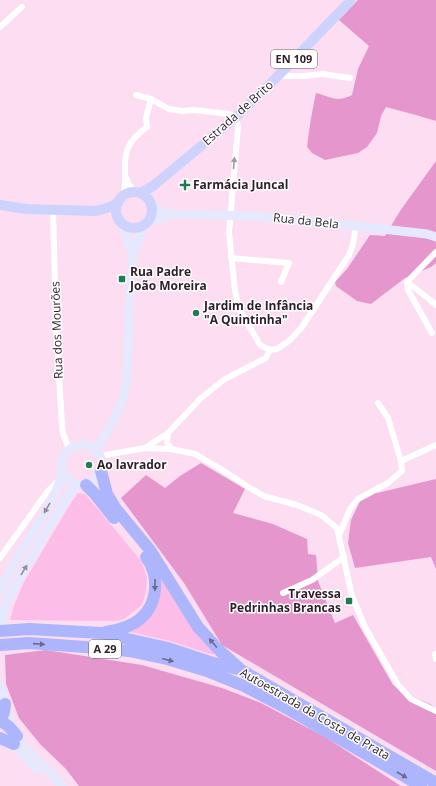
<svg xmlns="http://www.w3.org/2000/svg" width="436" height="786" font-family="'Open Sans',sans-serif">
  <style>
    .green { fill: #fcbee8 }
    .forest { fill: #e596cc }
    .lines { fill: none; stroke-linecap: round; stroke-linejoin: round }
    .street { stroke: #fff; stroke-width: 6 }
    .secondary { stroke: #e6e9fe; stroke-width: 9 }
    .primary { stroke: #ced3fe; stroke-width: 10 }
    .highway { stroke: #adb5fd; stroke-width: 12 }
    .oneway { fill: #a1999f }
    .oneway2 { fill: #948d9e }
    .oneway3 { fill: #6e6993 }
    .poi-dot { fill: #207d53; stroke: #fff; stroke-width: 1.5 }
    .labels { text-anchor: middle; stroke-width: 3; stroke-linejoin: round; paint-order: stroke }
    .shield { fill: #fff; stroke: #6d6169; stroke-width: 1 }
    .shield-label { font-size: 11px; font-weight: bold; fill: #2f1d29 }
    .street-label { font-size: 12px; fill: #2f1d29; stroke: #fff }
    .poi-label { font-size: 12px; font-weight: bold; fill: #2f1d29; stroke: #fff; text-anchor: start }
  </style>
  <rect width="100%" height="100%" fill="#fcddf1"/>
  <g class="green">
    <polygon points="78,493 85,494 142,562 147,578 146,591 142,605 124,619 115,621 10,620 15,603 24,582 69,506"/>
    <polygon points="155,564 216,651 213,655 170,641 127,631 158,602 161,590 161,579"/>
  </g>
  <g class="forest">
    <path d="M358 0H436V121L416 115 386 107 381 116 377 133 367 147 358 153 325 160 312 153 307 147C309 129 312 111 316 93 332 97 336 103 352 95L358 69 369 46 339 20Z"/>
    <polygon points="436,161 436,263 431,267 405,278 371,304 357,301 336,286 335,282 347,269 370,235 385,236 400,211"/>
    <polygon points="201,463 245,489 233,513 273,524 307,539 308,554 316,555 318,581 335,623 353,615 393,685 414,697 430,704 436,708 436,771 222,645 184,583 121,498 146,475 165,488 180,476"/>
    <polygon points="436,479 436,569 431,557 355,568 348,543 351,520 361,499 377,492 377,493"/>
    <polygon points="46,650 142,665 222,688 261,703 325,737 401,786 79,786 66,769 40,744 19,718 6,684 5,655"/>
  </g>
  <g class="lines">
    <g class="street">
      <polyline points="0,27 22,7"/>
      <polyline points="278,76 304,76 323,74 350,78"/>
      <polyline points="136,95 151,99 169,109 182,111 194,110 229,114 236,117 238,127 229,233 235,291 239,308 260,345 270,350 277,349 290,340 302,327 349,255 353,244 356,226"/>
      <polyline points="127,179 128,183 135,192"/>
      <path d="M124 195C128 164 116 149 147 127L146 118 151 99"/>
      <polyline points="53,210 56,321 60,393 62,425 63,433 69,449"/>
      <polyline points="231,258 289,263 281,282"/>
      <polyline points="407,282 408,290 432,333"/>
      <polyline points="407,282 436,252"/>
      <polyline points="407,282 429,299 436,305"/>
      <polyline points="168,433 167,442 171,449"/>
      <polyline points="145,448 168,433 201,398 225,379 266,358 270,350"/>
      <polyline points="100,456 145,448 171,449 195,454 219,468 250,488 264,496 297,505 321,515 337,528 352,596 365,627 398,685 411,699 436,711"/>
      <polyline points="401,461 436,445"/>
      <polyline points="339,535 350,509 358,499 388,483 402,471 401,461 388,418 378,403"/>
      <polyline points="0,558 47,492 58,481"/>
      <polyline points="283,593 312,580 344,557"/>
      <polyline points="436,654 435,654 436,659"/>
    </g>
    <g class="secondary">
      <polyline points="152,207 163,212 174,214 253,216 312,221 427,234 436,237"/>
      <polyline points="148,222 171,215"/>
      <polyline points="123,225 127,235 129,247 133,253"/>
      <circle cx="82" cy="465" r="20"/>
      <path d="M96 450C106 433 117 417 123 398 128 380 127 361 128 343 129 313 130 283 133 253L136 248 143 226"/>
      <path d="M0 591C17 550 50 516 63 472"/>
      <polyline points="0,631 6,604 12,591 19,578 67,497 77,485"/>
      <polyline points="0,685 9,718 21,744 52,774 62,786"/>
      <path d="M11 740C18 751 28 760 37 769"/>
    </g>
    <g class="primary">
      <circle cx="134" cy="210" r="18"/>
      <polyline points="140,193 153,186 236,117 278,76 351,0"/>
      <polyline points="0,205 26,209 96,211 110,207 118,203"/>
    </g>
    <g class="highway">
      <polyline points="101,471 107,494 116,509 150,550 198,627 220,651 239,668"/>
      <polyline points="86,485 94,493 114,518"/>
      <polyline points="0,631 29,629 101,633 168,648 210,662 241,670 436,783"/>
      <path d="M106 632C118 630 131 627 140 619 158 604 160 576 146 557"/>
      <polyline points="0,645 29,643 85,647 129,651 167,659 207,671 244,686 288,709 421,786"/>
      <path d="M0 721C8 724 12 730 17 736"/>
      <polyline points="0,721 4,712 5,704"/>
      <polyline points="0,738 14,744"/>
    </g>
  </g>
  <defs><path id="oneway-solid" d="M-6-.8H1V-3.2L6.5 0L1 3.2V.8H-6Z"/></defs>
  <use class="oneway" href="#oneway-solid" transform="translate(234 163) rotate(-85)"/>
  <g class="oneway2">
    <use href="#oneway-solid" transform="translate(47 508) rotate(120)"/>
    <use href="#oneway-solid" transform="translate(24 570) rotate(-59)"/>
  </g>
  <g class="oneway3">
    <use href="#oneway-solid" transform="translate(155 585) rotate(91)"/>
    <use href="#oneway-solid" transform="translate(213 643) rotate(-131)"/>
    <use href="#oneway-solid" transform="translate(39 644) rotate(4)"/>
    <use href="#oneway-solid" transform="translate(168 660) rotate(15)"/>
    <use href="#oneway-solid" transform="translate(402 775) rotate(30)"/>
  </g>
  <g class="poi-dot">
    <path d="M183 179h4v4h4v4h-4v4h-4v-4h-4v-4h4z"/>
    <rect x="118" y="275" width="8" height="8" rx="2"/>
    <circle cx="196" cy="313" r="4"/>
    <circle cx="89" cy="465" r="4"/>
    <rect x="345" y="597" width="8" height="8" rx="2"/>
  </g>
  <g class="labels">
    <g class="shield">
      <rect x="271" y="50" width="46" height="18" rx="3"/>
      <rect x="89" y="640" width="32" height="18" rx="3"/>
    </g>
    <g class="shield-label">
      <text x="294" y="63">EN 109</text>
      <text x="105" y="653">A 29</text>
    </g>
    <g class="street-label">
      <text transform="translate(238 113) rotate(-42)" y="4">Estrada de Brito</text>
      <text transform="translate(306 221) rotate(6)" y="4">Rua da Bela</text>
      <text transform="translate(57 330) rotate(-92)" y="4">Rua dos Mourões</text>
      <text transform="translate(315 714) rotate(30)" y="4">Autoestrada da Costa de Prata</text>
    </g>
    <g class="poi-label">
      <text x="193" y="189">Farmácia Juncal</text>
      <text x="130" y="276">Rua Padre<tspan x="130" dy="14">João Moreira</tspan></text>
      <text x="204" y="310">Jardim de Infância<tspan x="204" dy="14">"A Quintinha"</tspan></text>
      <text x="97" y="469">Ao lavrador</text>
      <text x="341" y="598" text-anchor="end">Travessa<tspan x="341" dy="14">Pedrinhas Brancas</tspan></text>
    </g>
  </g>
</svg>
